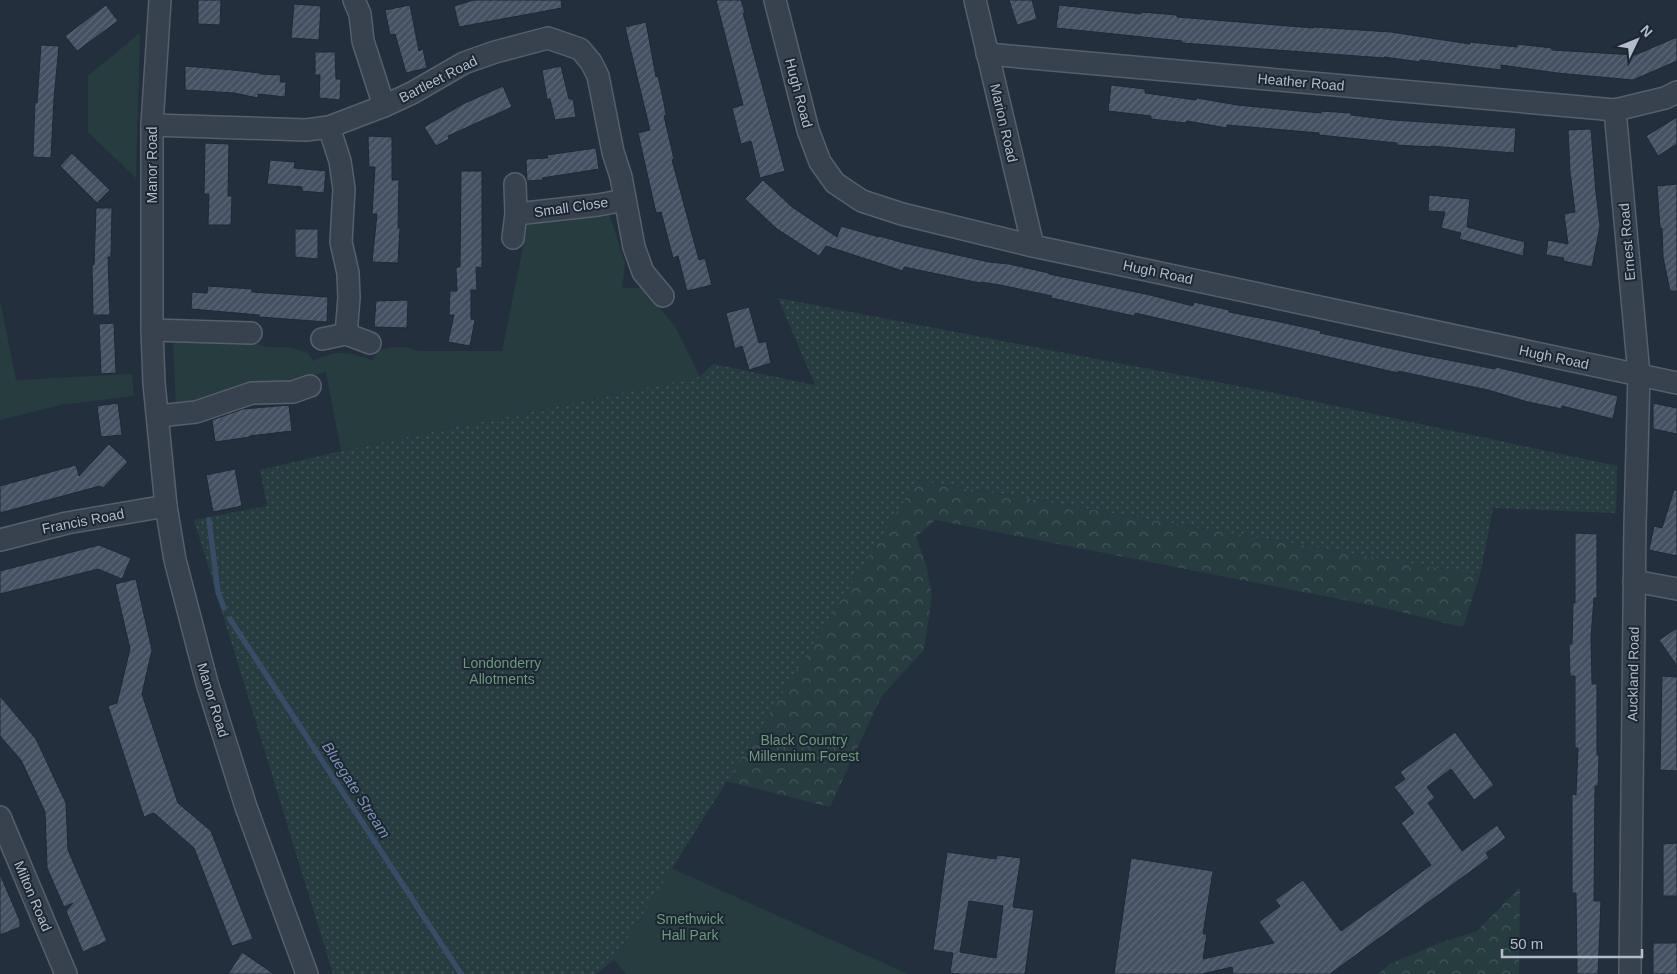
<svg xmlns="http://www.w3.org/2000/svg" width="1677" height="974" font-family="Arial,sans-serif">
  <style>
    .green { fill: #263c3f }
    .forest { fill: url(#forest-crowns) }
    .garden { fill: url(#garden-dots) }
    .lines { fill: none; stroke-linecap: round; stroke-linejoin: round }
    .stream { stroke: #394c67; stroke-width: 5.5 }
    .building { fill: url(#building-hatch); stroke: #1f2835; fill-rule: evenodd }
    .minor-casing { stroke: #565f6c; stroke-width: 24 }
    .minor { stroke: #38414e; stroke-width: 21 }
    .labels { text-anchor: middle; stroke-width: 4; stroke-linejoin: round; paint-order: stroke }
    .street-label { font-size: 14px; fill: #b4bcc9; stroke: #1d2633 }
    .park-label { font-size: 14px; fill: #6b9a76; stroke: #1d2633 }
    .water-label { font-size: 15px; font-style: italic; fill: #7c92b1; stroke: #1d2633 }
  </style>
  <defs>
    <pattern id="forest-crowns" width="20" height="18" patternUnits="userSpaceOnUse" patternTransform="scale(1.25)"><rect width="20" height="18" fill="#263c3f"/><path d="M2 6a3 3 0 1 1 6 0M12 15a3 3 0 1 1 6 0" fill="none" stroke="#435659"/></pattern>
    <pattern id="garden-dots" width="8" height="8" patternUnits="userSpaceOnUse" patternTransform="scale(1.25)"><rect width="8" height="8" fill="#263c3f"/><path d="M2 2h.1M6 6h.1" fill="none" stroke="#435659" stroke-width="1.8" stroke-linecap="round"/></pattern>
    <pattern id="building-hatch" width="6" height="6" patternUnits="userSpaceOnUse" patternTransform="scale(1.25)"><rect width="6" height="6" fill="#455162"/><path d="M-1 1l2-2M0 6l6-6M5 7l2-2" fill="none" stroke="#5d6877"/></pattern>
  </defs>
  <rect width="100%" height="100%" fill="#242f3e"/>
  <g class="green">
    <polygon points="140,33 136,178 88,132 88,76"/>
    <path d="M609 213 625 263 622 288H642L675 326 700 377 341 451 326 372 176 409 173 343 202 339 241 340 268 347H288L308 353 313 361C336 350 350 351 373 361L378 350 394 347H405L419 351H502L528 222Z"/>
    <polygon points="0,300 16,380 132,374 134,396 61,405 0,420"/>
    <polygon points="671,868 908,974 626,974 614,960"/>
  </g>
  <g class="forest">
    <polygon points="916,480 1480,575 1463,627 1380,607 935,520 916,537 926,564 932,596 924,650 881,697 830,807 726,781"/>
    <polygon points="1520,887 1519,974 1378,974 1390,964 1439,943 1477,931"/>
  </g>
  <polygon class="garden" points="778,298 1275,393 1617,466 1616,513 1493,508 1480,575 917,480 614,960 596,974 333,974 194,520 267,506 260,470 341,451 699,377 713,364 815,385"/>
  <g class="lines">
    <g class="stream">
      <polyline points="209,520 218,592 224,608"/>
      <polyline points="230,619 461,974"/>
    </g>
  </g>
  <g class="building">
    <polygon points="198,0 221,0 220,25 198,24"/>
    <polygon points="474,0 561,0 562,8 459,27 454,6"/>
    <polygon points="716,0 741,0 745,13 743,13 785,171 760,178 751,141 741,144 732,108 743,105"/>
    <polygon points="1009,0 1032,0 1037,19 1017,25"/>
    <polygon points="294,4 321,6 319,40 291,38"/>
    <polygon points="106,5 118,21 77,51 65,36"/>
    <polygon points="410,5 419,51 423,49 427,68 406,73 395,34 390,35 385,10"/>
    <polygon points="1059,5 1141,14 1141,12 1177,15 1177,17 1314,28 1314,27 1391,32 1470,44 1470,42 1517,47 1517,44 1552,48 1552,50 1635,55 1677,37 1677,61 1633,80 1557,73 1501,65 1501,70 1420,60 1420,62 1384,57 1384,58 1182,43 1182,41 1056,28"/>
    <polygon points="646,22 656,77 658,76 664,103 666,115 664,116 674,159 672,160 699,260 705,258 712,285 687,291 678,256 673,258 661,212 656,213 638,133 650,130 625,27"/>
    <polygon points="41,45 59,46 54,98 51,158 33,157 35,102 37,103"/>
    <polygon points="315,52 335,52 336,79 341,79 340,100 319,98 320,75 315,75"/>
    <polygon points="185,66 233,70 260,73 260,74 281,75 280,82 286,82 285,97 258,94 258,98 234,93 185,90"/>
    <polygon points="561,66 569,99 573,99 576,117 555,120 550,99 547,99 542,70"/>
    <polygon points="1111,85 1145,89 1145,93 1196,100 1197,98 1237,105 1321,113 1321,111 1351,113 1351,115 1393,120 1516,128 1514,153 1431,146 1431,147 1396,145 1397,143 1319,135 1319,133 1227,125 1227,128 1187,121 1186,123 1151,119 1151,116 1108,111"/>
    <polygon points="503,86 512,107 448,136 449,139 436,146 424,127 463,104"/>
    <polygon points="1677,117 1677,144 1658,156 1646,136"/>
    <polygon points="1591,129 1596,193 1600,226 1592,267 1563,261 1564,258 1546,255 1548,240 1568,244 1564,214 1575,212 1570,172 1568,130"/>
    <polygon points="368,136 392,137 392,180 399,180 398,228 400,228 398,263 372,262 377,214 372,214 375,167 369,167"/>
    <polygon points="205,143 229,144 228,196 232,196 231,225 208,225 209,194 204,194"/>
    <polygon points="596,148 599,169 542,178 543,180 527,181 526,159 548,158 547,155"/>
    <polygon points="72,153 110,190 97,203 60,166"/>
    <polygon points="270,160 295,162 294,168 326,171 324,193 302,191 302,187 267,184"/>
    <polygon points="461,171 482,171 482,268 476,267 477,290 471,290 471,319 475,320 470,346 448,342 454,315 449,315 450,291 457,291 456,267 460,267"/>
    <polygon points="763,180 792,207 837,237 841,226 879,237 879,236 904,243 989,262 1009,264 1049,273 1049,274 1150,295 1193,306 1194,302 1229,310 1229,312 1276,321 1321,331 1320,333 1412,353 1495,369 1496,367 1563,383 1618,396 1613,419 1562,406 1562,409 1528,402 1488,390 1398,371 1398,373 1135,313 1134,316 1051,298 1052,296 1000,285 981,282 980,283 904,267 903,271 826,246 819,256 777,229 745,199"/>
    <polygon points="1677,184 1677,291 1670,291 1663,257 1662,228 1660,228 1657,186"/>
    <polygon points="1429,195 1470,199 1467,227 1525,242 1523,256 1459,239 1461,233 1441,228 1445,212 1428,211"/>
    <polygon points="96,208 112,208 111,257 108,257 110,315 93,315 92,265 94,265"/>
    <polygon points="295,229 318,229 318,259 295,257"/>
    <polygon points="208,286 252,289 252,292 328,297 327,322 259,317 259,315 191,309 192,292 207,293"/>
    <polygon points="408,300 407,328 374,327 376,301"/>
    <polygon points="749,307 759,343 766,341 771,363 749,370 742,346 735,349 726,313"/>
    <polygon points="114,323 116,373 101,374 99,324"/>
    <polygon points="118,403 122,435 101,437 97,406"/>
    <polygon points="1653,403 1677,408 1677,434 1653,429"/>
    <polygon points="289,405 292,431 250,436 250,437 215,442 212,420 243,409"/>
    <polygon points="109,444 128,462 103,488 100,486 0,513 0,486 76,465 79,476"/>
    <polygon points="235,469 242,506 213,512 206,475"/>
    <polygon points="1674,490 1677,490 1677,556 1649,550 1654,526 1662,528"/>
    <polygon points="1575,533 1597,534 1597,598 1594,598 1591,637 1592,684 1597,684 1597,755 1599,755 1598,786 1595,786 1594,901 1601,901 1598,974 1577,974 1576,893 1572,893 1572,794 1576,795 1578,748 1575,748 1575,676 1570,676 1569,644 1572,644 1573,603 1575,603"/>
    <polygon points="99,545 131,558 122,579 98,569 0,594 0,571"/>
    <polygon points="136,579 152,650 142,694 178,803 211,831 253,939 232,946 194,848 154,813 144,817 108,706 117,703 130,649 115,584"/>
    <polygon points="1677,628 1677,666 1659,640"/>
    <polygon points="1662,676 1677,677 1677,771 1660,770"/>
    <polygon points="0,696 36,739 66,803 68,850 107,941 83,952 66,911 73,903 64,907 47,868 45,812 21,760 0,736"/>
    <polygon points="1455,732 1494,785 1474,800 1451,769 1427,787 1435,798 1428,803 1462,851 1497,825 1506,838 1486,853 1489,858 1330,974 1233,974 1232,967 1202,974 1114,974 1131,858 1213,871 1203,934 1207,934 1203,959 1274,943 1259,922 1280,906 1275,900 1303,880 1341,931 1431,865 1401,823 1414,813 1394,787 1405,779 1400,772"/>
    <polygon points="1677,843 1677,896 1663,896 1663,844"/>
    <path d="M947 852 996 859 997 855 1021 858 1013 907 1034 910 1025 974H959L950 973 953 953 933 950ZM969 901 1003 906 996 958 960 952Z"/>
    <polygon points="0,874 20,921 20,927 0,935"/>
    <rect x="1653" y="943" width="24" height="31"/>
    <polygon points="242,952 274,974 228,974"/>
  </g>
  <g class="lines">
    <g class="minor-casing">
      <g id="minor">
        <polyline points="160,0 152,125 152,330 154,383 166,506 175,560 207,683 246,807 307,974"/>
        <polyline points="354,0 360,14 363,41 384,106"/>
        <polyline points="775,0 808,130 820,162 835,183 862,201 902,214 1033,246 1677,383"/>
        <polyline points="975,0 1033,246"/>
        <polyline points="987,54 1615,110 1665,98 1677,92"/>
        <polyline points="1615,110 1639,375 1635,525 1630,974"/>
        <polyline points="152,125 306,130 329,127 384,106 412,93 464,63 495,52 548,38 580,49 591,62 598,76 613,152 621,177 634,247 643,272 663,296"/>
        <polyline points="329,127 340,161 344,189 341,242 348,273 349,298 346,334"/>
        <polyline points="516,214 598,205 625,200"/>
        <polyline points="513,238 516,214 515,184"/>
        <polyline points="152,330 251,333"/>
        <polyline points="322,339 346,334 370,343"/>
        <polyline points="158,416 196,412 252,393 293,392 310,386"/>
        <polyline points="0,540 67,523 166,506"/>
        <polyline points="1634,581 1677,589"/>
        <polyline points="0,817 66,974"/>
      </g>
    </g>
    <use href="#minor" class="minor"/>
  </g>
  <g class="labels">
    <g class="street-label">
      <text transform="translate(438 79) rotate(-27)" y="5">Bartleet Road</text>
      <text transform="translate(1301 82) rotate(5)" y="5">Heather Road</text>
      <text transform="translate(799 93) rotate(75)" y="5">Hugh Road</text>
      <text transform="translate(1004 123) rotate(77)" y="5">Marion Road</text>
      <text transform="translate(152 165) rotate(-90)" y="5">Manor Road</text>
      <text transform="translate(571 207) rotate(-8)" y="5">Small Close</text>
      <text transform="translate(1627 242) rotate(-95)" y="5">Ernest Road</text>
      <text transform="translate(1158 272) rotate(12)" y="5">Hugh Road</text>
      <text transform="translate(1554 357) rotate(12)" y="5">Hugh Road</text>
      <text transform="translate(83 521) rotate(-11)" y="5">Francis Road</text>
      <text transform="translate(1633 674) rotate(-89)" y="5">Auckland Road</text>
      <text transform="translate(213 700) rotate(73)" y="5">Manor Road</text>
      <text transform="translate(33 896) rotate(67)" y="5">Milton Road</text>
    </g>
    <g class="park-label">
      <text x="502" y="668">Londonderry<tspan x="502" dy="16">Allotments</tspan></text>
      <text x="804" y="745">Black Country<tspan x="804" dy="16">Millennium Forest</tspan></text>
      <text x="690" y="924">Smethwick<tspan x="690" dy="16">Hall Park</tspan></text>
    </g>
    <g class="water-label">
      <text transform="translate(356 790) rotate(57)" y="5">Bluegate Stream</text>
    </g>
  </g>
  <g transform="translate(1637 40) rotate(47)" stroke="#1d2633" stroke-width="4" paint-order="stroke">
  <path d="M0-4L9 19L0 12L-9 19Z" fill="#b4bcc9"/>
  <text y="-8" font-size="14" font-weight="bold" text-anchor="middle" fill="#b4bcc9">N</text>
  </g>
  <path d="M1502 949v8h140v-8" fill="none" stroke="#b4bcc9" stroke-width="2.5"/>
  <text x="1510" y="949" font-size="15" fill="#b4bcc9" stroke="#1d2633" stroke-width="4" paint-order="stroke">50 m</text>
</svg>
